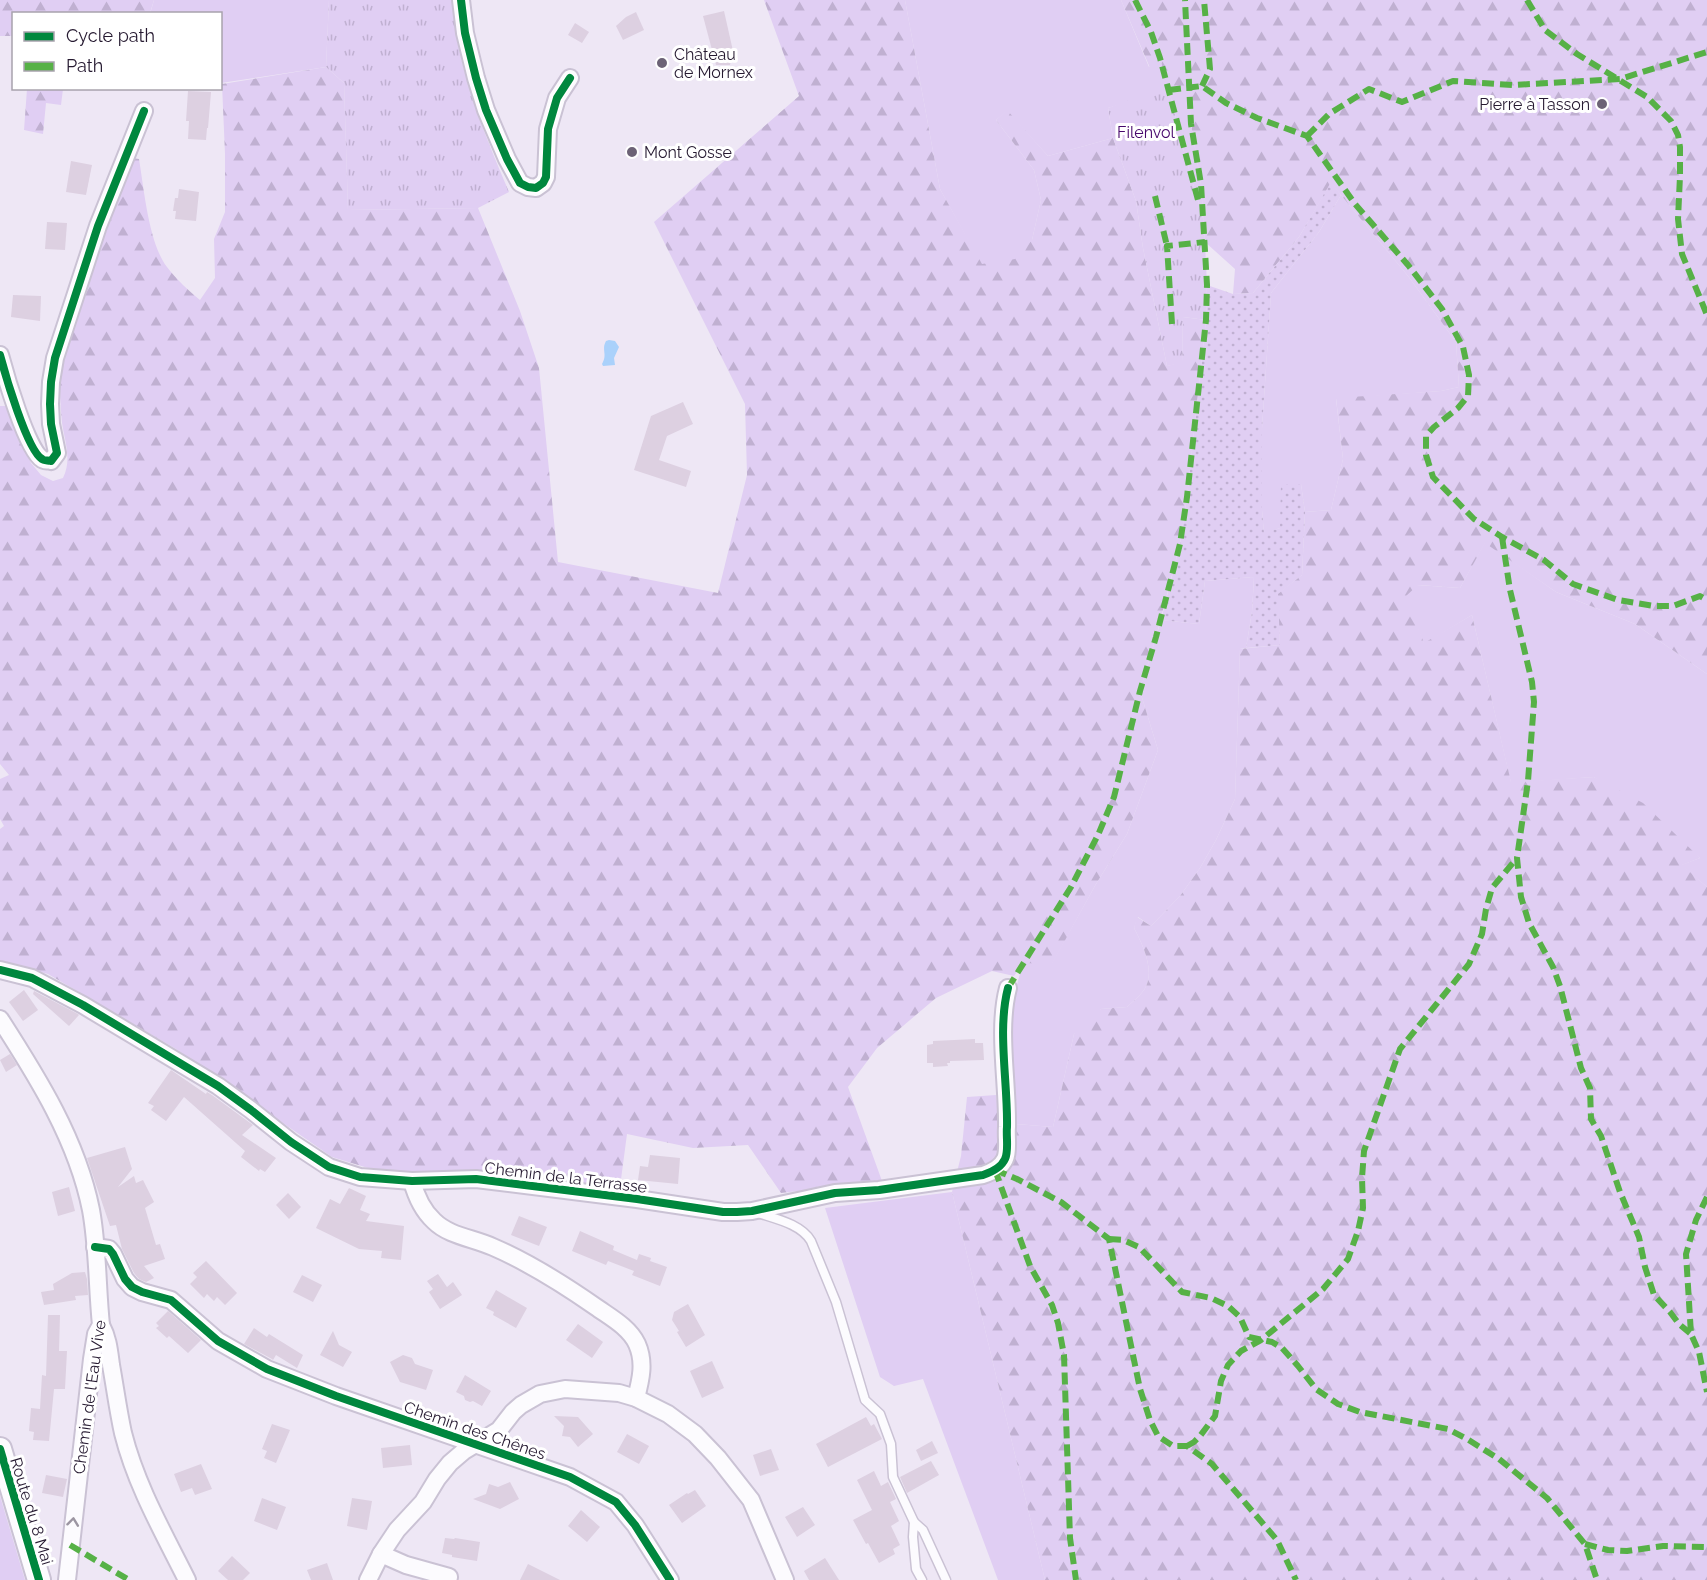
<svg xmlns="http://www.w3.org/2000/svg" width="1707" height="1580" font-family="Raleway,sans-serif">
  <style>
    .grass { fill: #e0cef3 }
    .forest { fill: url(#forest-firs) }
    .park { fill: url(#park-tufts) }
    .garden { fill: url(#garden-dots) }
    .water { fill: #aad1fb }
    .building { fill: #ddd0e1 }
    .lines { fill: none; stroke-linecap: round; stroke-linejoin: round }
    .service-casing { stroke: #cac2d4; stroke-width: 11 }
    .minor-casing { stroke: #cac2d4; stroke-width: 20 }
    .secondary-casing { stroke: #cac2d4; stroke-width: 26 }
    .service { stroke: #fcfbfe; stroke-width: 8 }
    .minor { stroke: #fcfbfe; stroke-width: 16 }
    .secondary { stroke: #fcfbfe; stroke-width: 22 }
    .quiet { stroke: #56b146; stroke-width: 6; stroke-dasharray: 12 6; stroke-linecap: butt }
    .cycleway-casing { stroke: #fff; stroke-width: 11 }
    .cycleway { stroke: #00873e; stroke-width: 8 }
    .oneway { stroke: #9c96a2 }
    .poi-dot { fill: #6c6276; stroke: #fff; stroke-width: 2 }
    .labels { text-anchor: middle; stroke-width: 6; stroke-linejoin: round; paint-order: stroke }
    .poi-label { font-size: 16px; fill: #261a31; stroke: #fff; text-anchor: start }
    .park-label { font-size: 16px; fill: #46066b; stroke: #fff }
    .street-label { font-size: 16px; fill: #261a31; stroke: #fff }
  </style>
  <defs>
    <pattern id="forest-firs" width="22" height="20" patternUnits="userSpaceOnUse" patternTransform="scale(1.5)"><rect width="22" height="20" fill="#e0cef3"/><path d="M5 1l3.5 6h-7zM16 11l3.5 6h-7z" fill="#c0b0d1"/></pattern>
    <pattern id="park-tufts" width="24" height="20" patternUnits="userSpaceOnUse" patternTransform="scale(1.5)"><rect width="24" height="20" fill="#e0cef3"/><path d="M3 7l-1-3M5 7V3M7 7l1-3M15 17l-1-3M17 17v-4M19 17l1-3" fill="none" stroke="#c0b0d1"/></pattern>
    <pattern id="garden-dots" width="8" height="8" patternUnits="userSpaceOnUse" patternTransform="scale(1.5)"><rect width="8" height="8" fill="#e0cef3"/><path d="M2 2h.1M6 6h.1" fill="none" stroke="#c0b0d1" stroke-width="1.8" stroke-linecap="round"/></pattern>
  </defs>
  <rect width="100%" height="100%" fill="#eee7f5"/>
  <g class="grass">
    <polygon points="154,0 329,0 326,67 221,83 220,14 150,14"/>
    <polygon points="905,0 1121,0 1149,67 1160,58 1189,96 1191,124 1201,184 1204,222 1183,148 1169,90 1108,108 1113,138 1048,156 1007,111 996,120 1034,170 1041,200 1032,240 1040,290 981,264 940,189"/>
    <polygon points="1341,195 1408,276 1456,342 1459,387 1441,391 1336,399 1343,459 1331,510 1305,512 1301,484 1280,528 1264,534 1262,510 1262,428 1271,293 1319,232"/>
    <polygon points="1485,542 1556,592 1635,624 1707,674 1707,887 1681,865 1700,858 1594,777 1511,783 1472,615 1424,644 1405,596 1417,585 1460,588"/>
    <path d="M1254 577 1252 612 1246 648 1240 649 1235 799 1216 840 1200 868 1180 896 1151 926 1138 917 1134 928C1143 945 1156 972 1144 990 1139 997 1132 1002 1127 1007L1101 1009 1074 1034 1053 1127 1015 1124 1011 1006 1023 963H1052L1096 884 1127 834 1158 750 1140 691 1161 620 1199 624 1205 581Z"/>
    <polygon points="952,1192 1045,1580 998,1580 923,1379 894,1386 880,1377 825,1208"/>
    <polygon points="0,1496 25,1580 0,1580"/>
  </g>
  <g class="forest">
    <polygon points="0,0 154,0 150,13 83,14 69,12 68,14 14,14 13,36 0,36"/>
    <path d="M764 0H905L940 189 982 264 1015 259 1032 240 1041 200 1034 170 996 120 1007 110 1048 156 1113 138 1136 201 1143 248 1167 366 1182 362 1183 317 1206 320 1187 497 1180 544 1156 637 1140 691 1158 750 1127 834 1096 884 1052 964 1023 963 1014 976 992 971 936 998 877 1048 848 1087 882 1181 781 1193 748 1145 693 1148 627 1134 620 1187 477 1171 411 1174 368 1168 332 1157 176 1049 48 974 0 961V829L4 826 0 819V779L9 775 0 764V406H8L31 463 41 475 53 481 63 478C72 460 65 442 62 423 61 412 60 400 60 389 59 373 63 358 67 343L132 158 139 159C144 189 149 244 167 267 176 279 189 291 200 300L215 278 214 239 225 212V154L222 84 326 67 344 83 348 210 478 208 520 311 539 368 558 562 718 593 747 475 745 404 654 222 799 96Z"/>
    <path d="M1121 0H1707V674L1635 624 1556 592 1485 543 1460 588 1418 585 1406 596 1424 643 1472 615 1511 782 1594 777 1643 803 1700 858 1682 865 1707 887V1580H1045L952 1192 961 1156 967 1097 996 1095 1000 1120 1015 1124 1053 1127 1074 1034 1085 1016 1101 1009 1127 1007C1132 1002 1139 997 1144 990 1156 972 1143 945 1134 928L1137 917 1151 926 1180 896 1200 868 1216 840 1235 799 1240 649 1280 645 1277 594 1302 575 1305 512 1331 510 1343 459 1336 398 1441 391 1459 387 1456 342 1408 276 1331 183 1299 237 1253 293 1233 294 1235 269 1205 242 1201 184 1191 124 1189 96 1169 90 1160 58 1150 68Z"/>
    <polygon points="27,89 63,89 61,105 46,103 43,134 24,130"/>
  </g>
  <g class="park">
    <path d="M329 0H453C456 67 483 130 509 192L478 208 348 210 344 83 326 67Z"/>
    <polygon points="1169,90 1183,148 1204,222 1207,285 1206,320 1183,317 1182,363 1167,366 1143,248 1136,201 1113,138 1108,108 1143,95"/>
  </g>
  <polygon class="garden" points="1331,182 1341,195 1319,232 1271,293 1262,428 1262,510 1264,533 1280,528 1281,484 1301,484 1305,512 1302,575 1278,594 1280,645 1246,648 1252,612 1254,577 1205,581 1199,624 1161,620 1180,544 1187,497 1206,320 1207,285 1233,294 1253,293 1299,237"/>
  <path class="water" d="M609 340 615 341 619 347 614 358 615 365 603 366 602 364C608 354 601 350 606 341Z"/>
  <g class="building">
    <polygon points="724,11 733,51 730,65 716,65 703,16"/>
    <polygon points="636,12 644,30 623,40 616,26 626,17"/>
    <polygon points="575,23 589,32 582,43 568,35"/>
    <polygon points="188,91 211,92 208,128 207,128 206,140 188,139 189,121 186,121"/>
    <polygon points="71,161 92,165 86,195 66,192"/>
    <polygon points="179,189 199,192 196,221 175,219 176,211 173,211 175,198 178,198"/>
    <polygon points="47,222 67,223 65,250 45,249"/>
    <polygon points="13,295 41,296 40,321 11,317"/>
    <polygon points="683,402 693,424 667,436 659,460 691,471 686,487 634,470 651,416"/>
    <polygon points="24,990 38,1010 23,1021 9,1002"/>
    <polygon points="34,991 78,1014 79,1015 69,1026 33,994"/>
    <polygon points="975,1039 975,1043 983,1043 984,1060 950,1061 950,1063 947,1063 948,1066 933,1067 933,1063 927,1063 927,1045 933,1044 933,1041"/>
    <polygon points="10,1054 17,1065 6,1072 0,1060"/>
    <polygon points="171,1070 206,1094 207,1092 212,1095 253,1125 242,1135 276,1158 265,1172 260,1169 259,1171 241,1157 245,1151 184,1097 166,1121 151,1110 154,1106 148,1103"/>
    <polygon points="125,1147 132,1169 118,1187 134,1176 136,1183 143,1180 154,1202 145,1208 156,1245 160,1244 165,1259 144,1266 154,1278 146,1282 139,1279 134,1273 122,1249 116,1225 110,1226 87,1158"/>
    <polygon points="650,1155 680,1158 678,1184 638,1180 640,1166 648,1167"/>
    <polygon points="69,1187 75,1211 58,1216 52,1192"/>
    <polygon points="349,1188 366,1196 360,1210 370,1214 366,1221 404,1226 401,1260 381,1258 382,1251 359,1249 316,1228 330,1199 340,1204"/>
    <polygon points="288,1193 301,1207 289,1219 276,1205"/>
    <polygon points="519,1216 547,1227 539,1246 511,1235"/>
    <polygon points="580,1231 614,1246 613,1250 637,1260 639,1254 651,1258 650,1261 667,1267 660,1286 632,1275 634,1271 608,1261 606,1265 572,1251"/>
    <polygon points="206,1261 237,1293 225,1305 217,1297 214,1301 207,1294 204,1298 190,1284 197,1277 193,1273"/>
    <polygon points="85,1272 87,1279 88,1295 75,1296 76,1300 44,1305 41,1292 54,1290 53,1284 72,1273"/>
    <polygon points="438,1274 447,1287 453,1282 462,1295 440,1309 429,1292 433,1289 427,1281"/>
    <polygon points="302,1275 322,1285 313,1302 293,1292"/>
    <polygon points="496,1290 527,1308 516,1328 493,1315 494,1312 486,1308"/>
    <polygon points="688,1304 705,1335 686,1347 677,1332 679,1331 672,1320 674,1312"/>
    <polygon points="168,1311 201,1340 188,1353 169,1336 167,1338 156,1328 159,1326 156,1323"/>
    <polygon points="48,1315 60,1315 59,1351 67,1351 65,1389 54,1389 49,1441 33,1440 34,1432 29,1431 31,1408 40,1409 42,1375 46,1376"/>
    <polygon points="578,1324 603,1342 592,1358 566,1340"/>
    <polygon points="254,1328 267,1337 269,1334 303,1355 297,1368 276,1355 273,1360 272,1359 244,1344"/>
    <polygon points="333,1331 339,1345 352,1352 343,1367 320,1355"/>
    <polygon points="403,1355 412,1358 415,1364 433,1370 426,1390 400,1382 390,1362"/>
    <polygon points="712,1361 724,1388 702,1398 690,1371"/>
    <polygon points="465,1375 491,1391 482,1406 473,1401 470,1402 465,1400 464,1396 456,1392"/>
    <polygon points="554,1416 578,1417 593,1434 578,1447 570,1437 562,1436 564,1426"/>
    <polygon points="866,1417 871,1426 874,1424 882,1439 828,1467 816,1444"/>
    <polygon points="272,1424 290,1430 276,1463 264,1458 267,1451 262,1449"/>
    <polygon points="627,1434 649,1446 639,1464 617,1452"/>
    <polygon points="932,1441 938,1453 921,1461 916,1450"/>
    <polygon points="410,1445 412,1465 383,1468 381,1448"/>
    <polygon points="771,1449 779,1470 760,1476 753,1455"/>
    <polygon points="931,1461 939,1475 907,1493 900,1477"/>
    <polygon points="201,1464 212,1489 195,1495 192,1488 181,1492 174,1474"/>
    <polygon points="874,1471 881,1486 888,1482 896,1499 890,1502 899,1521 891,1526 900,1545 893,1549 895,1554 879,1563 868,1543 866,1544 853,1520 872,1510 857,1480"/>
    <polygon points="46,1475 67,1479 63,1497 42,1493"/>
    <polygon points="510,1482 519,1499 500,1509 473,1499 486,1494 489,1484 498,1487"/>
    <polygon points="695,1490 706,1506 682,1523 669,1505 687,1493 688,1494"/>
    <polygon points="262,1498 286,1507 277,1530 254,1521"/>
    <polygon points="352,1498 372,1501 367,1530 347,1526"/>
    <polygon points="803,1507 815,1525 797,1537 785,1517"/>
    <polygon points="581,1510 600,1527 587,1542 568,1526"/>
    <polygon points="445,1538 454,1539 455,1538 480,1542 477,1561 452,1557 452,1555 442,1553"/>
    <polygon points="232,1556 250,1573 243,1580 228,1580 218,1571"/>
    <polygon points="825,1558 839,1580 809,1580 804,1571"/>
    <polygon points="327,1563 333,1580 311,1580 307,1570"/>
    <polygon points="528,1564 560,1580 520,1580"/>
  </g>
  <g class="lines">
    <g class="service-casing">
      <g id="service">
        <path d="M758 1213C776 1219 801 1224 811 1241L836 1302 865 1400 880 1414 891 1444 893 1477 914 1522 913 1537 916 1569 922 1580"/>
        <polyline points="914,1522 923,1530 946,1580"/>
      </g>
    </g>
    <g class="minor-casing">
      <g id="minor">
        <polyline points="461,0 465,33 476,78 486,110 507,159 520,183 528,187 536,188 543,183 546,177 548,129 557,98 570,78"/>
        <path d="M0 355C5 374 27 450 42 459 44 461 48 460 51 461L57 453 51 424 50 404 51 382 55 358 98 226 144 111"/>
        <path d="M0 970 32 978 83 1005 218 1086 251 1110 291 1142 329 1167 360 1177 412 1181 476 1179 637 1199 723 1212H737L752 1211 835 1193 879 1190 983 1175C992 1172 1001 1168 1005 1159 1009 1151 1006 1137 1007 1127 1008 1083 997 1030 1008 988"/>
        <path d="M0 1019C38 1078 77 1140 91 1210 98 1248 97 1287 101 1325L96 1334 92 1359 67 1580"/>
        <path d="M412 1181C416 1196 422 1210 434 1221 449 1236 473 1238 493 1247 530 1263 563 1284 596 1307 610 1317 629 1327 637 1344 645 1362 641 1379 636 1398"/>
        <polyline points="95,1247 109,1249 113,1254 125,1279 132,1287 142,1292 171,1300 218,1341 267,1369 336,1396 570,1477 616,1502 635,1525 670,1580"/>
        <path d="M101 1325C108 1338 109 1350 111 1365 115 1387 118 1410 123 1433 136 1485 163 1532 187 1580"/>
        <polyline points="381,1554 406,1565 449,1577"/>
        <polyline points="368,1580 381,1554 397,1530 423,1502 437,1479 450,1463 464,1451 499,1430 513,1412 521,1405 540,1394 565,1389 619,1393 636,1398 668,1414 695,1434 718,1458 751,1500 785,1580"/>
      </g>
    </g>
    <g class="secondary-casing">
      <polyline id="secondary" points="0,1449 39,1580"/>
    </g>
    <use href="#service" class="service"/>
    <use href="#minor" class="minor"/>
    <use href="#secondary" class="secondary"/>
    <g class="quiet">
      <polyline points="1135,0 1151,32 1160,58 1198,200"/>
      <polyline points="1527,0 1545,30 1577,54 1647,97 1671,121 1678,135 1680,147 1680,176 1678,219 1682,254 1707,315"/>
      <polyline points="1202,86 1210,69 1204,0"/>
      <polyline points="1169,90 1202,86 1226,103 1257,118 1307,136 1355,204 1408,265 1442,309 1463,347 1469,375 1468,396 1458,408 1434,427 1426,436 1426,455 1433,477 1474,519 1502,537 1544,560 1573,584 1618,600 1654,606 1673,606 1700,596 1707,600"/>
      <polyline points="1307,136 1329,114 1369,89 1402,102 1453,81 1513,85 1620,79 1707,52"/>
      <polyline points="1155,196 1167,246"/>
      <polyline points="1172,324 1167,246 1205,242"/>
      <polyline points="1502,537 1510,590 1532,682 1534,702 1528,781 1517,858 1521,897 1529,923 1553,967 1560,986 1581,1068 1590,1088 1591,1119 1601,1136 1620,1192 1639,1237 1645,1267 1654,1295 1670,1312 1679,1324 1691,1334"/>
      <polyline points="1008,988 1071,887 1098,835 1114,797 1140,691 1156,637 1180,544 1187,497 1206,320 1207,285 1201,184 1191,124 1185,0"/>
      <polyline points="995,1170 1017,1179 1061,1202 1109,1239 1140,1389 1150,1420 1158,1436 1173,1446 1187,1446 1212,1464 1277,1540 1296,1580"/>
      <polyline points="995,1170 1030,1266 1052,1305 1058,1323 1064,1355 1070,1538 1076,1580"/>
      <polyline points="1707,1197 1696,1220 1686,1254 1691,1334 1699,1352 1707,1392"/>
      <polyline points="1109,1239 1123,1240 1139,1247 1182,1292 1211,1298 1228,1306 1240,1317 1249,1337 1272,1342 1282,1348 1298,1366 1316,1389 1338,1404 1360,1412 1448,1429 1467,1439 1499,1459 1547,1498 1585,1544 1596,1577 1599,1580"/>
      <polyline points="1187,1446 1194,1442 1200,1436 1215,1416 1221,1381 1228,1365 1241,1351 1261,1340 1323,1289 1348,1259 1358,1231 1363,1208 1362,1178 1364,1151 1400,1049 1469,964 1482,934 1486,909 1492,888 1517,858"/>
      <polyline points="1585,1544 1608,1550 1627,1551 1663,1546 1707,1547"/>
      <polyline points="70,1545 129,1580"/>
    </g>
    <g class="cycleway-casing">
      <g id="cycleway">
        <polyline points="461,0 465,33 476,78 486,110 507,159 520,183 528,187 536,188 543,183 546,177 548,129 557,98 570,78"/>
        <path d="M0 355C5 374 27 450 42 459 44 461 48 460 51 461L57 453 51 424 50 404 51 382 55 358 98 226 144 111"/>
        <path d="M0 970 32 978 83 1005 218 1086 251 1110 291 1142 329 1167 360 1177 412 1181 476 1179 637 1199 723 1212H737L752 1211 835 1193 879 1190 983 1175C992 1172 1001 1168 1005 1159 1009 1151 1006 1137 1007 1127 1008 1083 997 1030 1008 988"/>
        <polyline points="95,1247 109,1249 113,1254 125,1279 132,1287 142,1292 171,1300 218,1341 267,1369 336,1396 570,1477 616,1502 635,1525 670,1580"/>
        <polyline points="0,1449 39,1580"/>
      </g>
    </g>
    <use href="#cycleway" class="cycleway"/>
  </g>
  <defs><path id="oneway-chevron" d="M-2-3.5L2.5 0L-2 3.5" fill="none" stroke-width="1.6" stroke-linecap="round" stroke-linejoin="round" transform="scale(1.5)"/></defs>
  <use class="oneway" href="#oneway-chevron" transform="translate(73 1522) rotate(-83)"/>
  <g class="poi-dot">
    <circle cx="662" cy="63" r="6"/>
    <circle cx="1602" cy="104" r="6"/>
    <circle cx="632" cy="152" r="6"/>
  </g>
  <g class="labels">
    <g class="poi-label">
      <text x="674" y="60">Château<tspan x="674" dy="18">de Mornex</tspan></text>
      <text x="1590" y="110" text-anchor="end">Pierre à Tasson</text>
      <text x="644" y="158">Mont Gosse</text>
    </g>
    <g class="park-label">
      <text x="1146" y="138">Filenvol</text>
    </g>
    <g class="street-label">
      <text transform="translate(566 1177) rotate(7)" y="6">Chemin de la Terrasse</text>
      <text transform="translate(89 1397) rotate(-82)" y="6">Chemin de l'Eau Vive</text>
      <text transform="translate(475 1430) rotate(19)" y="6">Chemin des Chênes</text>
      <text transform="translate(32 1511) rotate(73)" y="6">Route du 8 Mai</text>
    </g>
  </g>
  <rect x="12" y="12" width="210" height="78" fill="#ffffff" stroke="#a8a3ad" stroke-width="1.5"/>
  <rect x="24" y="32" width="30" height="9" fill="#00873e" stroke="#a8a3ad" stroke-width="1.5"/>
  <text x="66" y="42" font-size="18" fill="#261a31">Cycle path</text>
  <rect x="24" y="62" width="30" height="9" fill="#56b146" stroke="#a8a3ad" stroke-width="1.5"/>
  <text x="66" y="72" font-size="18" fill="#261a31">Path</text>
</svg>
